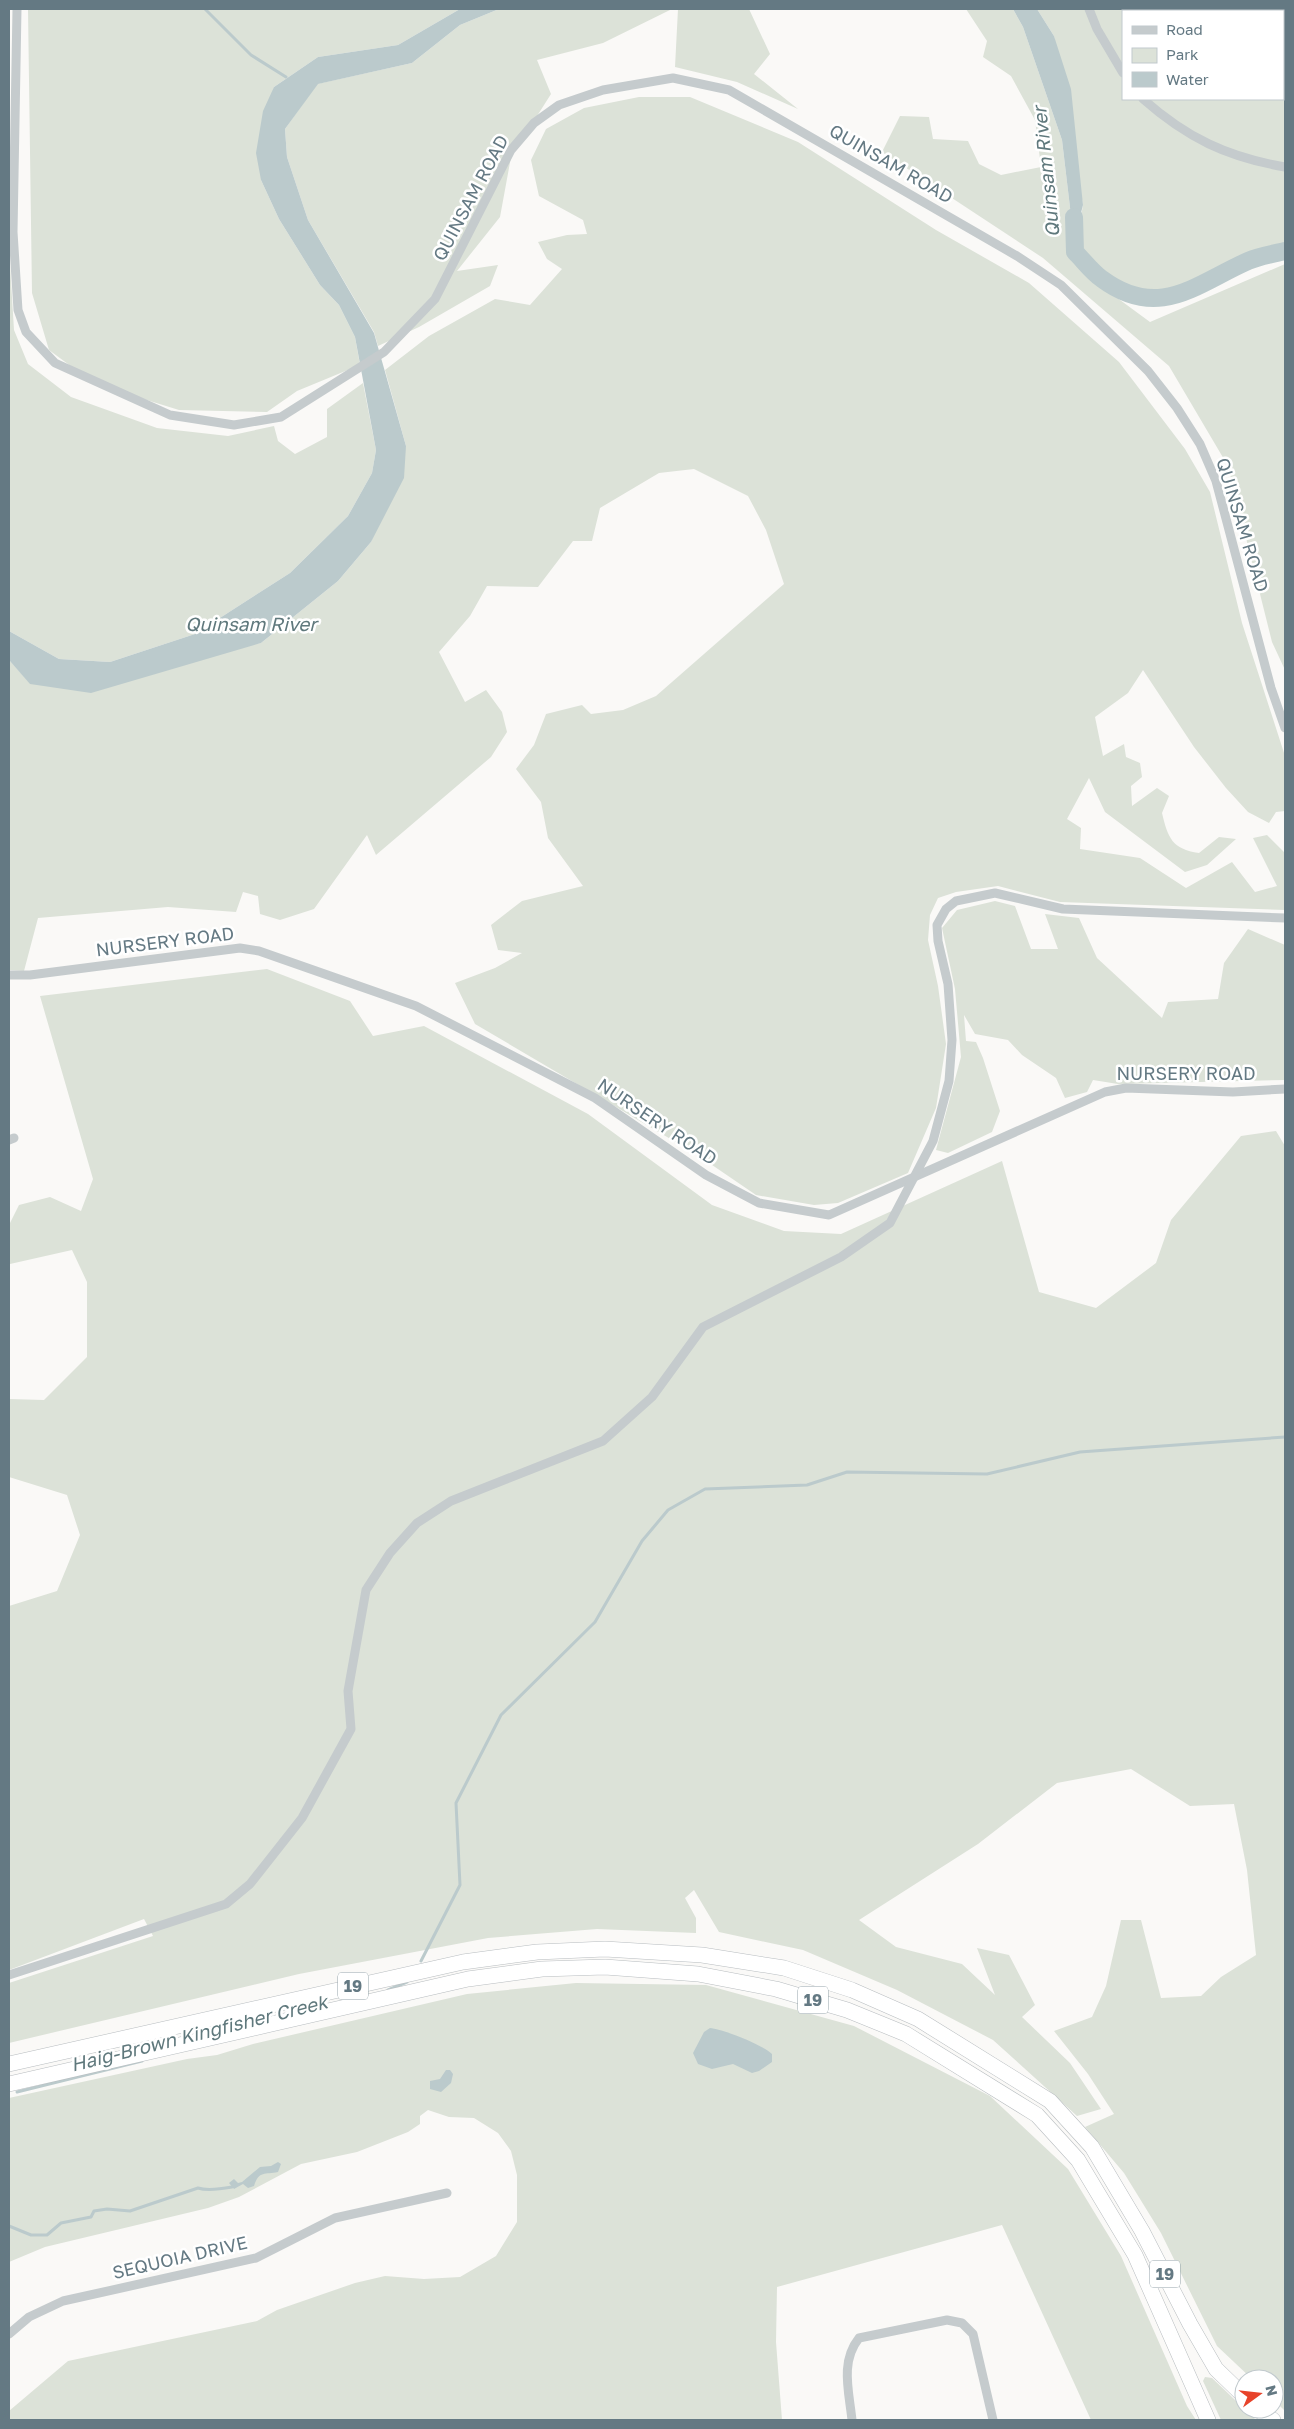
<svg xmlns="http://www.w3.org/2000/svg" width="1294" height="2429" font-family="'Golos Text',sans-serif">
  <style>
    .green { fill: #dce2d8; fill-rule: evenodd }
    .water { fill: #bbcacc }
    .lines { fill: none; stroke-linecap: round; stroke-linejoin: round }
    .stream { stroke: #bbcacc; stroke-width: 3 }
    .river { stroke: #bbcacc; stroke-width: 18 }
    .trunk-casing { stroke: #b8bdc0; stroke-width: 16 }
    .minor { stroke: #c5cbcd; stroke-width: 9 }
    .trunk { stroke: #fff; stroke-width: 15 }
    .labels { text-anchor: middle; stroke-width: 5; stroke-linejoin: round; paint-order: stroke }
    .shield { fill: #fff; stroke: #92a1a8; stroke-width: 1 }
    .shield-label { font-size: 16px; font-weight: bold; fill: #647983 }
    .street-label { font-size: 18px; fill: #647983; stroke: #fff }
    .water-label { font-size: 19px; font-style: italic; fill: #5f787c; stroke: #fff }
  </style>
  <rect width="100%" height="100%" fill="#faf9f7"/>
  <g class="green">
    <polygon points="28,9 460,9 398,45 318,57 274,87 261,180 279,219 320,285 339,305 355,337 360,365 297,391 267,412 179,410 95,384 49,350 32,293"/>
    <polygon points="499,9 672,9 603,43 537,60 551,94 511,157 500,217 457,271 498,265 490,286 419,327 378,346 374,332 308,220 287,157 285,129 317,84 412,63 460,25"/>
    <polygon points="678,9 749,9 770,54 754,74 798,109 737,82 675,67"/>
    <polygon points="966,9 1013,9 1023,27 1062,140 1074,241 1071,255 1101,286 1150,322 1285,264 1285,670 1272,642 1228,466 1169,366 1043,258 882,152 900,116 929,117 933,139 968,141 979,164 1001,175 1041,167 1035,120 1011,76 983,57 987,41"/>
    <path d="M1037 9H1285V251C1273 254 1259 256 1248 261 1196 284 1159 321 1102 279 1092 272 1084 261 1075 252L1083 205 1054 36ZM1123 11H1283V99H1123Z"/>
    <path d="M639 97H690L798 142 936 230 1029 283 1119 362 1185 449 1210 492 1242 623 1285 756V811L1276 812 1269 823 1248 812 1226 788 1194 747 1143 670 1128 693 1095 717 1103 756 1124 744 1126 757 1140 763 1142 777 1131 786 1132 806 1157 788 1169 796 1162 813C1168 838 1172 849 1199 853L1219 837 1236 839 1207 865 1185 872 1105 812 1089 778 1067 819 1081 828 1080 849 1140 858 1186 888 1232 862 1255 892 1277 886 1253 838 1267 835 1285 853V910L1060 902 998 886 956 892 938 898 930 915 928 940 938 986 946 1044 936 1108 908 1173 838 1203 814 1205 756 1195 696 1154 475 1024 455 983 495 968 522 953 498 950 491 925 522 901 583 886 548 838 541 802 516 769 534 745 546 714 582 705 591 714 623 710 656 696 784 584 766 530 748 496 694 469 659 473 600 508 592 541H573L538 587 487 586 470 616 439 652 465 702 486 690 502 712 507 732 491 757 376 855 367 835 314 909 280 920 260 914 258 896 243 892 236 912 168 907 38 918 24 971 9 970V660L31 684 261 643 338 581 371 542 406 446 385 370 429 336 495 299 530 305 562 269 547 259 538 242 567 235 587 234 583 220 539 196 531 160 546 129 584 108Z"/>
    <polygon points="9,249 14,330 28,364 71,397 157,428 228,436 274,426 278,441 295,454 327,437 327,409 363,383 376,450 372,473 348,516 290,573 195,634 110,662 59,659 9,631"/>
    <polygon points="995,901 1015,906 1031,949 1058,949 1045,914 1079,918 1097,958 1162,1018 1168,1002 1218,999 1224,963 1248,929 1285,945 1285,1080 1118,1084 1093,1080 1087,1092 1065,1098 1056,1078 1022,1055 1008,1040 975,1034 964,1015 966,1041 976,1042 983,1058 1000,1111 992,1132 948,1153 936,1150 961,1057 955,989 942,928 957,910"/>
    <polygon points="267,969 350,1001 373,1036 424,1026 588,1114 712,1205 784,1231 841,1234 1002,1161 1039,1292 1096,1308 1156,1263 1171,1220 1241,1136 1276,1131 1285,1146 1285,2411 1274,2400 1274,2379 1252,2379 1217,2346 1161,2233 1124,2173 1085,2127 1114,2114 1088,2074 1054,2031 1092,2017 1106,1986 1121,1920 1141,1920 1161,1998 1201,1996 1221,1977 1256,1955 1247,1870 1234,1804 1190,1806 1131,1769 1057,1783 978,1844 859,1920 896,1947 962,1964 995,1995 977,1948 1009,1955 1035,2005 1022,2017 1070,2063 1101,2109 1077,2116 993,2040 897,1990 803,1950 719,1932 694,1890 685,1898 696,1918 696,1933 597,1929 488,1938 299,1974 9,2043 9,1983 153,1936 144,1919 9,1970 9,1606 57,1591 80,1535 67,1495 9,1477 9,1399 44,1400 87,1357 87,1282 72,1250 10,1264 9,1225 19,1205 50,1197 81,1211 93,1179 40,996"/>
    <polygon points="576,1983 706,1985 854,2026 990,2096 1068,2169 1121,2256 1187,2406 1196,2420 1091,2420 1002,2225 777,2287 776,2342 782,2420 9,2420 9,2411 68,2361 257,2321 277,2310 355,2283 385,2276 424,2279 460,2277 496,2256 517,2222 517,2175 511,2151 498,2133 474,2118 449,2117 428,2110 420,2116 420,2124 408,2132 357,2152 301,2164 239,2197 208,2208 45,2247 9,2262 9,2098 187,2059 217,2055 253,2044 467,1994"/>
    <polygon points="1205,2377 1212,2378 1256,2420 1221,2420 1203,2381"/>
  </g>
  <g class="water">
    <polygon points="460,9 499,9 460,25 412,63 318,84 285,129 287,157 308,220 374,333 406,446 404,478 371,542 338,581 261,643 91,693 30,684 9,660 9,631 59,659 110,662 195,634 290,573 348,516 372,473 376,450 355,337 339,305 320,285 279,219 261,180 256,153 263,111 274,87 318,57 398,45"/>
    <polygon points="1013,9 1037,9 1054,36 1071,89 1083,205 1074,241 1062,140 1023,27"/>
    <path d="M710 2028C723 2029 763 2045 772 2054V2062L759 2071 752 2073 733 2064 712 2069 698 2064 693 2053 704 2032Z"/>
    <polygon points="446,2070 450,2070 453,2074 451,2083 441,2092 430,2089 430,2081 440,2079"/>
    <path d="M278 2162 281 2164 278 2172C265 2175 259 2170 254 2186L248 2188 243 2184 234 2189 229 2183 234 2179 238 2183 242 2182 260 2167 271 2166Z"/>
  </g>
  <g class="lines">
    <g class="stream">
      <polyline points="205,9 251,55 286,77"/>
      <polyline points="421,1961 460,1885 456,1803 501,1715 595,1622 642,1541 668,1510 705,1489 807,1485 847,1472 987,1474 1080,1452 1285,1437"/>
      <polyline points="388,1990 407,1982"/>
      <polyline points="17,2092 142,2061"/>
      <path d="M9 2226 31 2235H47L61 2223 91 2217 94 2211 107 2209 130 2211 198 2188C207 2191 221 2189 232 2187"/>
    </g>
    <path class="river" d="M1074 217 1075 252C1084 261 1092 272 1102 279 1159 321 1196 284 1248 261 1259 256 1273 254 1285 251"/>
    <g class="trunk-casing">
      <g id="trunk">
        <polyline points="9,2064 463,1962 537,1952 605,1949 702,1955 784,1968 852,1990 918,2019 1050,2101 1092,2147 1142,2231 1190,2324 1216,2369 1244,2396"/>
        <polyline points="9,2084 468,1979 542,1969 605,1967 698,1974 776,1989 847,2010 906,2034 1037,2115 1078,2160 1135,2255 1208,2420"/>
        <polyline points="1257,2409 1273,2420"/>
      </g>
    </g>
    <g class="minor">
      <polyline points="17,9 13,232 18,310 26,332 55,363 170,415 234,425 281,417 384,352 435,299 511,150 534,123 559,105 603,90 673,78 729,90 1017,256 1061,285 1148,371 1177,408 1200,444 1216,481 1271,688 1285,728"/>
      <polyline points="1089,9 1097,29 1123,73"/>
      <path d="M1143 99C1187 138 1227 157 1285 167"/>
      <polyline points="9,975 30,975 240,948 259,951 416,1006 595,1098 706,1175 759,1203 829,1215 1105,1092 1126,1088 1233,1092 1285,1089"/>
      <polyline points="9,1140 14,1138"/>
      <polyline points="9,1975 226,1904 250,1884 302,1818 351,1729 348,1691 366,1590 390,1553 417,1523 451,1501 603,1441 652,1397 703,1327 841,1257 890,1223 933,1141 949,1081 952,1040 948,984 938,941 937,925 946,909 956,901 995,893 1063,909 1285,918"/>
      <polyline points="9,2334 29,2317 63,2301 256,2258 335,2218 447,2193"/>
      <path d="M852 2420C849 2391 840 2362 859 2338L947 2320 962 2323 973 2334 993 2420"/>
    </g>
    <use href="#trunk" class="trunk"/>
  </g>
  <g class="labels">
    <g class="shield">
      <rect x="338" y="1972.5" width="30" height="27" rx="4"/>
      <rect x="798" y="1986.5" width="30" height="27" rx="4"/>
      <rect x="1150" y="2260.5" width="30" height="27" rx="4"/>
    </g>
    <g class="shield-label">
      <text x="353" y="1992">19</text>
      <text x="813" y="2006">19</text>
      <text x="1165" y="2280">19</text>
    </g>
    <g class="street-label">
      <text transform="translate(891 164) rotate(30)" y="6">QUINSAM ROAD</text>
      <text transform="translate(471 198) rotate(-62)" y="6">QUINSAM ROAD</text>
      <text transform="translate(1242 525) rotate(73)" y="6">QUINSAM ROAD</text>
      <text transform="translate(165 942) rotate(-7)" y="6">NURSERY ROAD</text>
      <text x="1186" y="1080">NURSERY ROAD</text>
      <text transform="translate(657 1122) rotate(34)" y="6">NURSERY ROAD</text>
      <text transform="translate(180 2258) rotate(-13)" y="6">SEQUOIA DRIVE</text>
    </g>
    <g class="water-label">
      <text transform="translate(1046 172) rotate(-96)" y="7">Quinsam River</text>
      <text x="251" y="631">Quinsam River</text>
      <text transform="translate(199 2033) rotate(-14)" y="7">Haig-Brown Kingfisher Creek</text>
    </g>
  </g>
  <rect width="1294" height="2429" fill="none" stroke="#647983" stroke-width="20"/>
  <rect x="1122" y="10" width="162" height="90" fill="#ffffff" stroke="#c1c9cd"/>
  <rect x="1132" y="26" width="25" height="8" fill="#c5cbcd" stroke="#c1c9cd"/>
  <text x="1166" y="35" font-size="15" fill="#647983">Road</text>
  <rect x="1132" y="48" width="25" height="15" fill="#dce2d8" stroke="#c1c9cd"/>
  <text x="1166" y="60" font-size="15" fill="#647983">Park</text>
  <rect x="1132" y="72" width="25" height="15" fill="#bbcacc" stroke="#c1c9cd"/>
  <text x="1166" y="85" font-size="15" fill="#647983">Water</text>
  <g transform="translate(1259 2394) rotate(75)"><circle r="24" fill="#ffffff" stroke="#c1c9cd"/>
  <path d="M0-4L9 19L0 12L-9 19Z" fill="#e7432a"/>
  <text y="-8" font-size="14" font-weight="bold" text-anchor="middle" fill="#647983">N</text>
  </g>
</svg>
